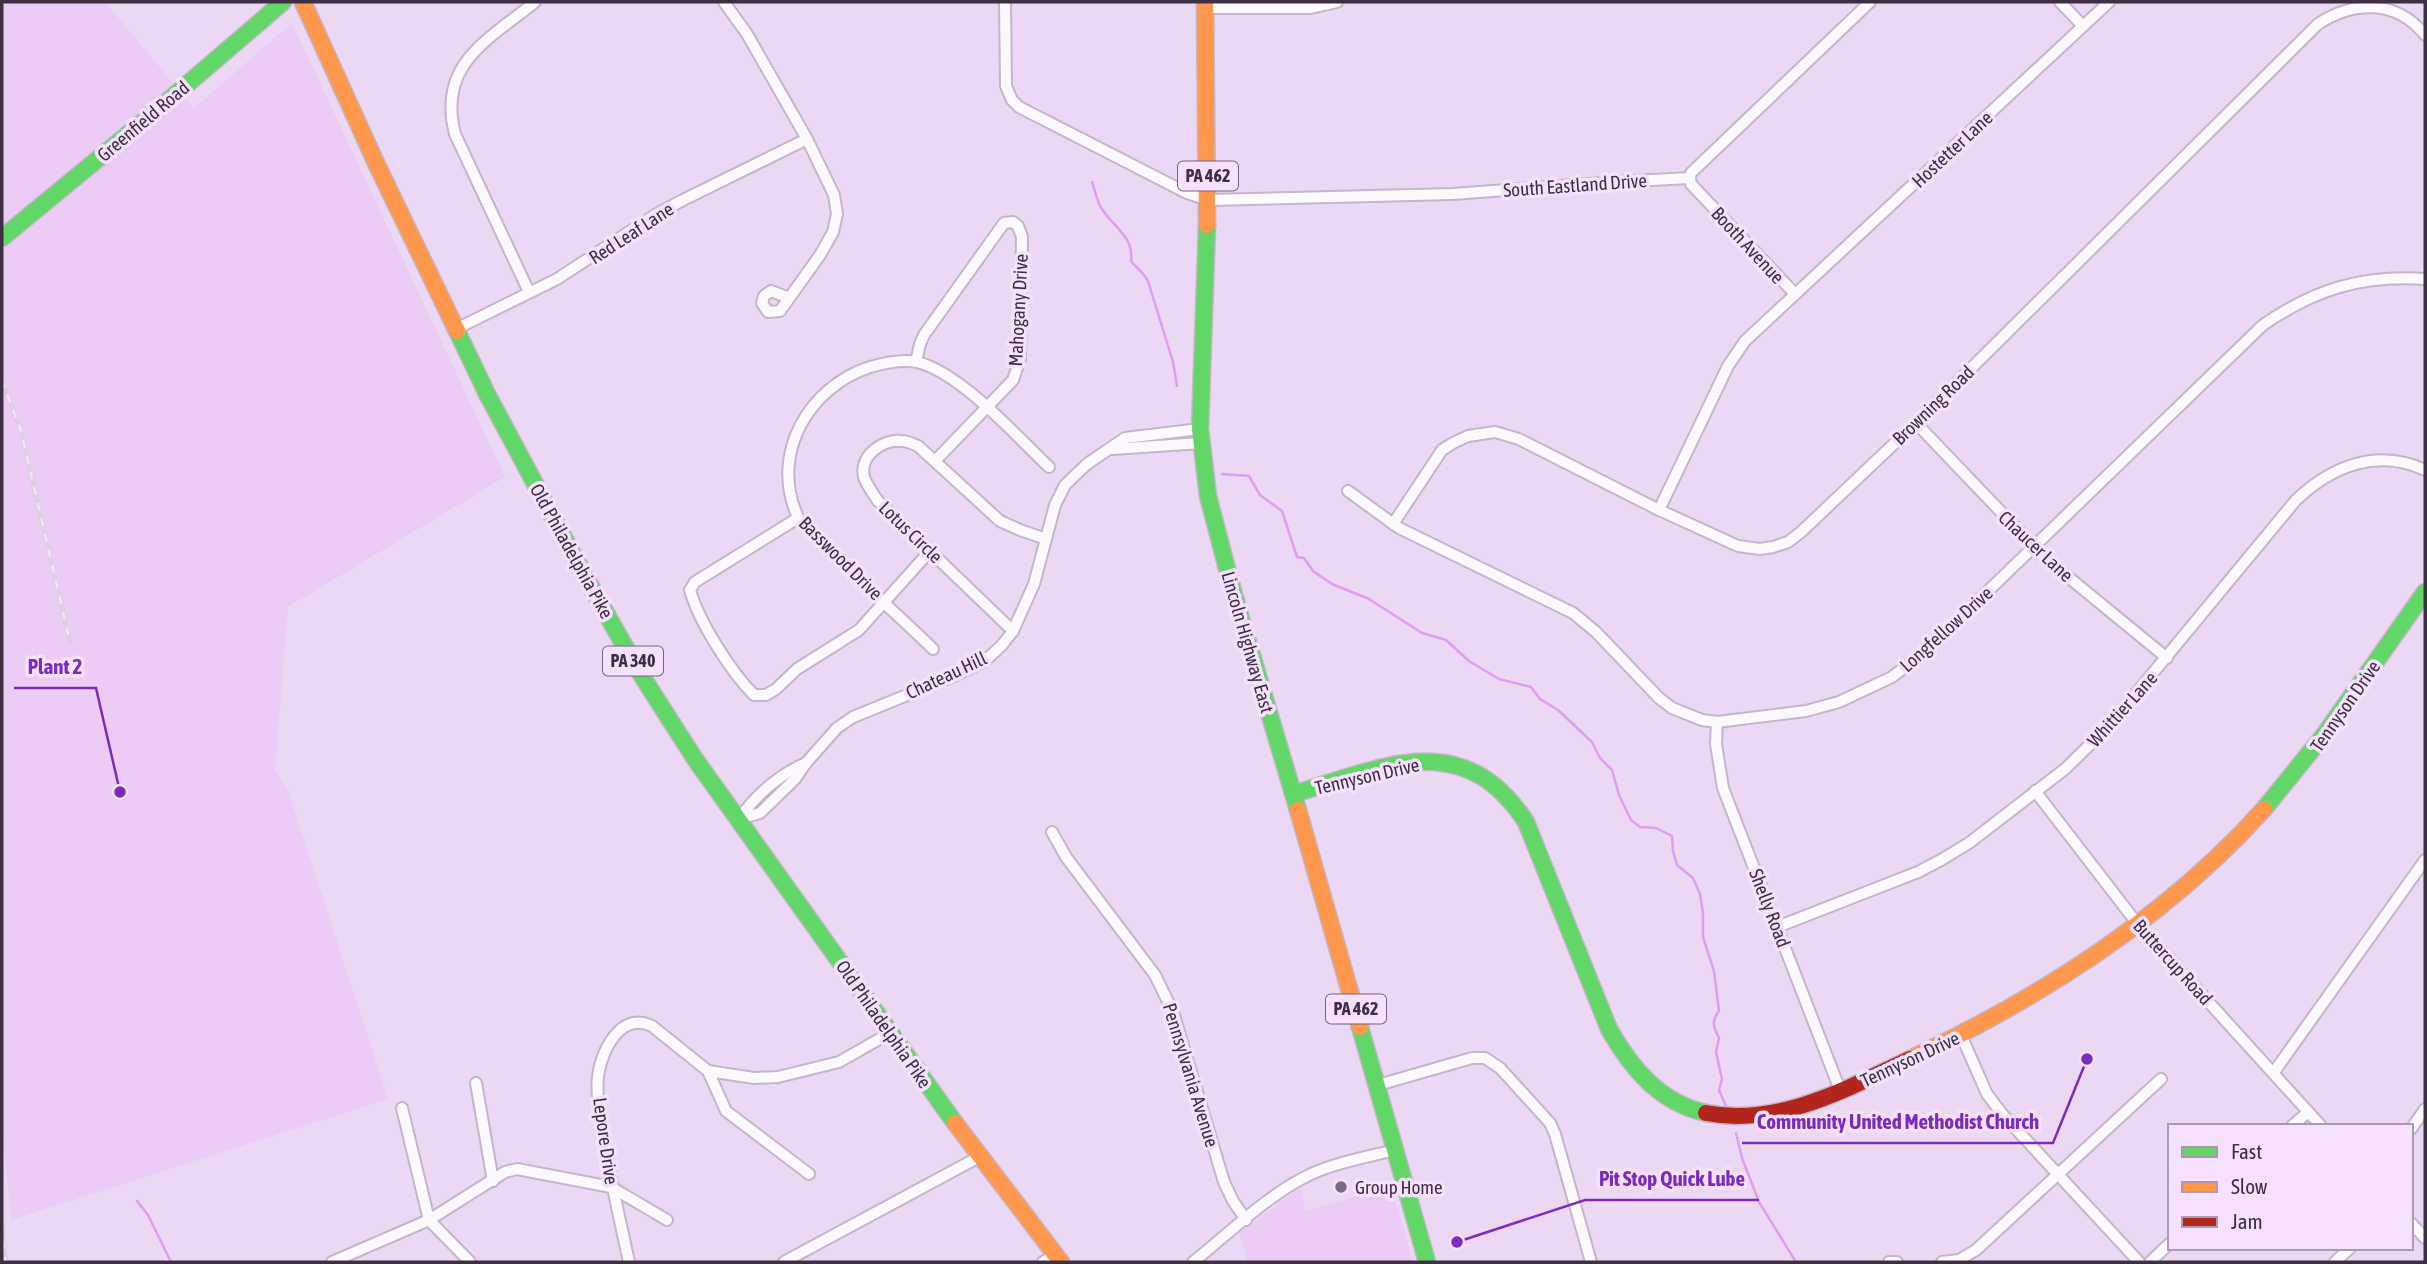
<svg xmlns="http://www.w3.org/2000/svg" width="2427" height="1264" font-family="'Asap Condensed',sans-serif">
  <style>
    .built { fill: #eaccf5 }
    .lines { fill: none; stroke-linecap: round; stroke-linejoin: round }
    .stream { stroke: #dd9ff1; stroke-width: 2.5 }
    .street-casing { stroke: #c5b6ca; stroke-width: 14 }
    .fast-casing { stroke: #c5b6ca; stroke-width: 19 }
    .slow-casing { stroke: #c5b6ca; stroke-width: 19 }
    .jam-casing { stroke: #c5b6ca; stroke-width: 19 }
    .street { stroke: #fcf9fd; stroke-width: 10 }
    .fast { stroke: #63d668; stroke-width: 16 }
    .slow { stroke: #ff974d; stroke-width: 16 }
    .jam { stroke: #b3261e; stroke-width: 16 }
    .rail-casing { stroke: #d9d3db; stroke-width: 5 }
    .rail { stroke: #f6e1fd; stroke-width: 2.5; stroke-dasharray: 8; stroke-linecap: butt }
    .poi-dot { fill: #7b6b80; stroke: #f6e1fd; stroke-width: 2.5 }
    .labels { text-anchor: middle; stroke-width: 7; stroke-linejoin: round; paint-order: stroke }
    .shield { fill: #f6e1fd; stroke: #75657a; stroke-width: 2 }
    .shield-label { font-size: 18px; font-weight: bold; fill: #3e3042 }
    .street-label { font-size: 19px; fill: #3e3042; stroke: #f6e1fd }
    .poi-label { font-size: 19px; fill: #3e3042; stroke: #f6e1fd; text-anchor: start }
    .leader { fill: none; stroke: #7b2cbf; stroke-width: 2.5 }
    .callout-dot { fill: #7b2cbf; stroke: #f6e1fd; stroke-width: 2.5 }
    .callout-label { font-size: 21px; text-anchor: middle; font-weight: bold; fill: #7b2cbf; stroke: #f6e1fd; stroke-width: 7; stroke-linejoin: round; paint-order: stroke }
  </style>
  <rect width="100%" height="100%" fill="#ebd8f2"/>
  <g class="built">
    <polygon points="2,2 105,2 194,108 292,23 505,477 288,607 275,770 288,790 388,1099 11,1220 2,1121"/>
    <polygon points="1391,1186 1413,1262 1248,1262 1239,1234 1300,1188 1306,1211"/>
  </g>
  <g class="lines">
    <g class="stream">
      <path d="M1092 182C1095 190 1097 202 1102 209 1114 228 1134 236 1131 261 1137 269 1141 269 1148 281L1173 362 1177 386"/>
      <path d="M1222 474 1249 476 1260 495 1282 511 1297 557 1304 558 1313 571 1332 584 1369 599 1422 633 1446 640 1469 661 1499 679 1531 687 1540 699 1558 710 1592 742 1600 758 1612 770 1619 795 1631 820 1640 827 1656 828 1672 836 1673 851 1677 865 1693 878 1700 894 1703 913V937L1714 971 1719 1011C1711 1022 1713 1026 1719 1038L1716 1052 1722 1079 1719 1090 1726 1106"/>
      <polyline points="1736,1133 1742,1158 1759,1202 1796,1262"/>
      <polyline points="137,1201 148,1215 171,1262"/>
    </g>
    <g class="street-casing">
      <g id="street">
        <polyline points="724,2 747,34 807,139 834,195 837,214 833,232 820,255 780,311 768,312 762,303 764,296 771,291 789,298"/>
        <polyline points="1005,2 1006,86 1012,100 1019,107 1187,193 1208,200 1453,194 1613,182 1690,178"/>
        <polyline points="2060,2 2083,26"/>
        <polyline points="1206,8 1310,8 1337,2"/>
        <polyline points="1690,178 1691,173 1870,2"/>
        <polyline points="1690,178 1691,184 1795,294"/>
        <path d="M529 292 455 134C437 64 488 40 535 2"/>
        <polyline points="456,329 557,279 655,215 681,201 807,139"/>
        <polyline points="916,362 920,344 924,335 1004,223 1013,222 1018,226 1022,237 1020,359 1013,380 935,461"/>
        <polyline points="1916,423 2045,558 2167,658"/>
        <polyline points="1113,449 1201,443"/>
        <path d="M1348 491 1399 528 1573 613 1596 632 1659 698 1672 708 1702 720 1717 722 1806 711 1839 702 1892 677 1926 651 2263 325C2315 289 2362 275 2425 279"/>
        <polyline points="1659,510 1728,366 1745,341 2109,2"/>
        <path d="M798 518 695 582 690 590C699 622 731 672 754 695H766L776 689 797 669 859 630 930 551"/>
        <path d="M1393 524 1442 450 1453 443 1468 436 1495 432 1519 439 1659 510 1738 546 1760 549 1773 547 1788 542 1801 532 1916 423 2318 24C2354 0 2397 0 2425 35"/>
        <path d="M1013 631 878 501C873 493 867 486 864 477 859 455 883 439 902 441 907 441 913 444 918 446L1000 521 1020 530 1046 539"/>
        <path d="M933 649C895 612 854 577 818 538 811 531 800 524 797 515 770 453 809 387 870 367 884 363 902 359 917 362 961 373 1015 435 1049 467"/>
        <polyline points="1717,722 1716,744 1723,788 1840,1090"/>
        <polyline points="2035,791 2136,922 2321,1126"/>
        <polyline points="739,819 760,813 795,779 806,763 837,728 853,717 954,676 985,661 1002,645 1013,631 1034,584 1055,505 1065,485 1087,464 1125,438 1200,429"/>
        <path d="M739 819C756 795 779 775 806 763"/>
        <polyline points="1052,832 1066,857 1155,975 1173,1012 1224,1182 1233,1201 1246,1220"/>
        <path d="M1777 927 1918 872 1941 860 1969 843 2065 769 2109 726 2296 500C2332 466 2377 448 2425 470"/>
        <polyline points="1961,1035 1987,1094 2003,1115 2139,1262"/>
        <polyline points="708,1071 726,1111 809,1174"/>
        <polyline points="2274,1072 2425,860"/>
        <polyline points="476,1083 493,1181"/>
        <polyline points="1378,1085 1472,1058 1485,1058 1500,1068 1550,1123 1555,1134 1591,1262"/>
        <polyline points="402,1108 429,1220 470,1262"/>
        <polyline points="2292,1126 2308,1112"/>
        <polyline points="2411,1129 2425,1109"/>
        <polyline points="2411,1223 2425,1238"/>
        <polyline points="332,1262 429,1220 505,1172 517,1169 611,1187 667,1220"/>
        <path d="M629 1262C620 1220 610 1178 603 1135 600 1116 596 1095 598 1076 600 1061 607 1043 618 1032 628 1022 639 1020 652 1026L708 1071 754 1078 778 1077 839 1062 890 1033"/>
        <polyline points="784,1262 979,1157"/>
        <polyline points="1043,1262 1055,1255"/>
        <path d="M1193 1262C1231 1232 1267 1195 1311 1174 1338 1162 1367 1157 1395 1150"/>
        <polyline points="1889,1262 1897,1262"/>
        <polyline points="1942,1262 1959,1260 1976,1250 2161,1079"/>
        <polyline points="2150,1262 2170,1243"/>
        <polyline points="2335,1262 2350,1248"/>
      </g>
    </g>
    <g class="fast-casing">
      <g id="fast">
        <polyline points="1207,225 1200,429 1208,496 1234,595 1298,810"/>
        <polyline points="2,238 156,111 283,2"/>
        <polyline points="457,331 487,394 578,564 640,673 695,759 955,1123"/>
        <path d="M1293 794C1382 768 1463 725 1526 822L1609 1029C1631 1068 1660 1103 1706 1113"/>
        <polyline points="2264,809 2324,735 2425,592"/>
        <polyline points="1360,1027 1427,1262"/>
      </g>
    </g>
    <g class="slow-casing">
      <g id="slow">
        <polyline points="303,2 376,163 457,331"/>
        <polyline points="1205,2 1207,225"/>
        <polyline points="1298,810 1360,1027"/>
        <path d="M1910 1059C2040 998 2167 917 2264 809"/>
        <polyline points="955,1123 1061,1262"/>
      </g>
    </g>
    <g class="jam-casing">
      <path id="jam" d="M1706 1113C1778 1127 1846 1089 1910 1059"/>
    </g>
    <use href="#street" class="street"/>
    <use href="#fast" class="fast"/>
    <use href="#slow" class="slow"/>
    <use href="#jam" class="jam"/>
    <g class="rail-casing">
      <g id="rail">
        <polyline points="2,380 21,431 70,642"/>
        <polyline points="2,1225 5,1262"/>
      </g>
    </g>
    <use href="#rail" class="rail"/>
  </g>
  <circle class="poi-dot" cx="1341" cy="1187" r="7"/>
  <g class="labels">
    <g class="shield">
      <rect x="1178" y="161.5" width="60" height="29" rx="5"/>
      <rect x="603" y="646.5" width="60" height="29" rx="5"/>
      <rect x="1326" y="994.5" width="60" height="29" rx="5"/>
    </g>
    <g class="shield-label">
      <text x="1208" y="182">PA 462</text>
      <text x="633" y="667">PA 340</text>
      <text x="1356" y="1015">PA 462</text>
    </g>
    <g class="street-label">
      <text transform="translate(143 121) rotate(-40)" y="7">Greenfield Road</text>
      <text transform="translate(1952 149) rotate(-43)" y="7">Hostetter Lane</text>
      <text transform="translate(1575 185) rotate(-4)" y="7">South Eastland Drive</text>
      <text transform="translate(631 233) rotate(-33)" y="7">Red Leaf Lane</text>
      <text transform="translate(1748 245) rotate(47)" y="7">Booth Avenue</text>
      <text transform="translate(1018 310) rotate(-87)" y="7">Mahogany Drive</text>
      <text transform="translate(1933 405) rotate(-44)" y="7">Browning Road</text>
      <text transform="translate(911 532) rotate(44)" y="7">Lotus Circle</text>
      <text transform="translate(2036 546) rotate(43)" y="7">Chaucer Lane</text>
      <text transform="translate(572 551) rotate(61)" y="7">Old Philadelphia Pike</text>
      <text transform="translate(841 558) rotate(45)" y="7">Basswood Drive</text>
      <text transform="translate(1946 629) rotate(-42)" y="7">Longfellow Drive</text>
      <text transform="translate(1248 642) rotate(74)" y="7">Lincoln Highway East</text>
      <text transform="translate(946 675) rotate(-25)" y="7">Chateau Hill</text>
      <text transform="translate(2345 706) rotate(-55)" y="7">Tennyson Drive</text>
      <text transform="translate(2122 709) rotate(-48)" y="7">Whittier Lane</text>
      <text transform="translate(1367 776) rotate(-13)" y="7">Tennyson Drive</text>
      <text transform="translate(1770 908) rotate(69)" y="7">Shelly Road</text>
      <text transform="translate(2173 962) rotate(48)" y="7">Buttercup Road</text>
      <text transform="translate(884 1024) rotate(55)" y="7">Old Philadelphia Pike</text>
      <text transform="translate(1910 1059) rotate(-25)" y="7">Tennyson Drive</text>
      <text transform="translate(1191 1075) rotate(73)" y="7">Pennsylvania Avenue</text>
      <text transform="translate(606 1141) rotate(82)" y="7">Lepore Drive</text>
    </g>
    <g class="poi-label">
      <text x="1355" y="1194">Group Home</text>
    </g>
  </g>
  <path class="leader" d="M120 792L96 688H14M2087 1059L2053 1143H1742M1457 1242L1585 1200H1759"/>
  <g class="callout-dot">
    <circle cx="120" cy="792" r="7"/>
    <circle cx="2087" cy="1059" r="7"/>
    <circle cx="1457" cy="1242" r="7"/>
  </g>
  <g class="callout-label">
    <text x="55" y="674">Plant 2</text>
    <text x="1898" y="1129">Community United Methodist Church</text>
    <text x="1672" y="1186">Pit Stop Quick Lube</text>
  </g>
  <rect width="2427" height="1264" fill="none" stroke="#3e3042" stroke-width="7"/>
  <rect x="2168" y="1124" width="245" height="126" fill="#f6e1fd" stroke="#ac9ab2" stroke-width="2"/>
  <rect x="2182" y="1147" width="35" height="10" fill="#63d668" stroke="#ac9ab2" stroke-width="2"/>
  <text x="2231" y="1159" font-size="21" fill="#3e3042">Fast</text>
  <rect x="2182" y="1182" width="35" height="10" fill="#ff974d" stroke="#ac9ab2" stroke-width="2"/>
  <text x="2231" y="1194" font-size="21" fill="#3e3042">Slow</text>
  <rect x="2182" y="1217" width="35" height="10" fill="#b3261e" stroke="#ac9ab2" stroke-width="2"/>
  <text x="2231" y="1229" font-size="21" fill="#3e3042">Jam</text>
</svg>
